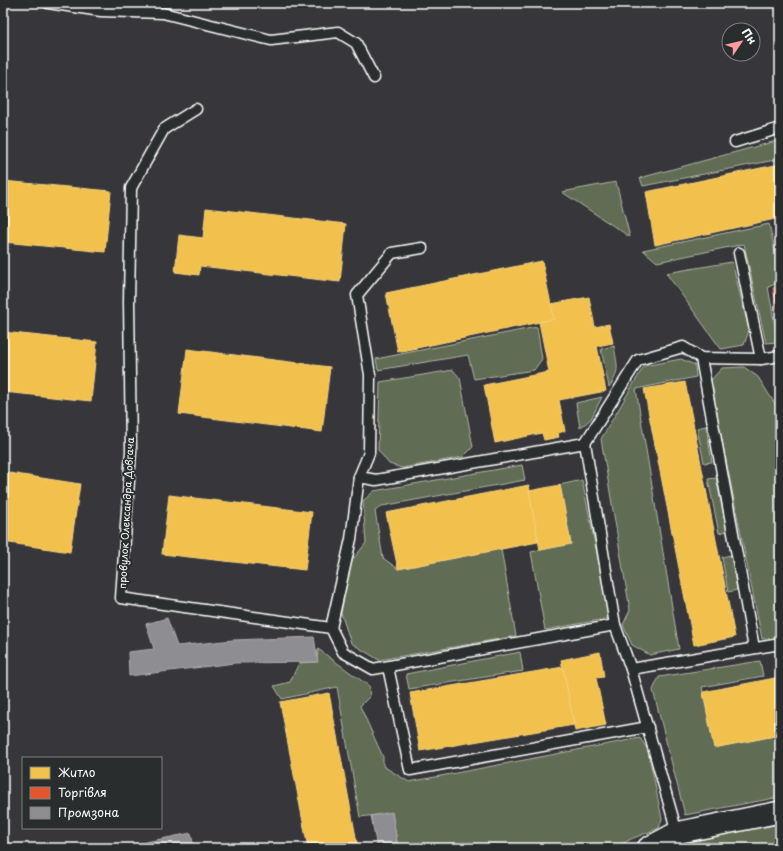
<svg xmlns="http://www.w3.org/2000/svg" width="783" height="851" font-family="'Playpen Sans',sans-serif">
  <style>
    .green { fill: #616c53; stroke: #b0b6a9 }
    .homes { fill: #f2c14e; stroke: #f6d483 }
    .shops { fill: #e4572e; stroke: #ec896d }
    .industry { fill: #8d8d92; stroke: #afafb3 }
    .lines { fill: none; stroke-linecap: round; stroke-linejoin: round }
    .lane-casing { stroke: #fff; stroke-width: 13 }
    .street-casing { stroke: #fff; stroke-width: 24 }
    .lane { stroke: #2a2d2e; stroke-width: 10 }
    .street { stroke: #2a2d2e; stroke-width: 21 }
    .labels { text-anchor: middle; stroke-width: 4; stroke-linejoin: round; paint-order: stroke }
    .street-label { font-size: 10px; fill: #fff; stroke: #2a2d2e }
  </style>
  <rect width="100%" height="100%" fill="#37363a"/>
  <filter id="ink" filterUnits="userSpaceOnUse"><feTurbulence type="fractalNoise" baseFrequency=".025" numOctaves="2"/><feDisplacementMap in="SourceGraphic" scale="8" xChannelSelector="R" yChannelSelector="G"/><feConvolveMatrix kernelMatrix="1 2 1 2 8 2 1 2 1" color-interpolation-filters="sRGB"/></filter>
  <g filter="url(#ink)">
    <g class="green">
      <polygon points="780,140 780,159 643,186 640,178"/>
      <polygon points="616,182 630,237 562,192"/>
      <polygon points="769,224 780,272 780,282 768,287 778,342 766,343 744,244 657,262 643,250"/>
      <polygon points="732,262 749,330 744,345 721,349 666,273"/>
      <polygon points="537,327 542,359 534,370 474,379 468,355 378,370 376,359"/>
      <path d="M614 346C617 365 621 371 609 387L601 349Z"/>
      <polygon points="681,359 695,365 696,377 636,389 679,649 650,655 632,645 623,625 630,610 601,439 644,366"/>
      <polygon points="744,367 758,377 780,412 780,636 762,639 710,381 722,368"/>
      <polygon points="453,370 460,378 473,447 463,457 402,468 389,464 378,450 380,382"/>
      <polygon points="602,397 591,419 580,428 576,403"/>
      <polygon points="706,426 712,462 704,463 697,428"/>
      <polygon points="522,465 525,480 382,506 375,511 383,558 398,569 501,549 516,636 379,660 351,643 341,613 350,563 366,543 363,501 374,491"/>
      <polygon points="716,478 727,531 719,533 708,479"/>
      <polygon points="582,480 610,618 545,630 531,552 571,544 560,485"/>
      <polygon points="731,555 737,590 728,592 722,557"/>
      <polygon points="318,649 369,686 370,696 360,706 383,757 383,766 409,782 640,738 648,750 662,819 659,828 631,839 615,848 398,848 392,813 360,817 337,687 282,699 274,686 290,682 299,663 317,662"/>
      <polygon points="520,652 523,671 409,689 406,674"/>
      <polygon points="760,661 763,676 702,687 714,747 780,735 780,797 685,815 653,690 659,677"/>
      <polygon points="780,812 780,848 679,848 676,833"/>
    </g>
    <g class="homes">
      <polygon points="780,164 780,218 655,245 646,192"/>
      <polygon points="3,181 111,191 105,252 3,242"/>
      <polygon points="206,208 346,224 340,282 200,266 199,275 175,272 179,235 203,238"/>
      <polygon points="542,261 554,319 398,352 386,293"/>
      <polygon points="589,297 595,327 609,324 613,343 597,346 606,391 559,400 565,431 558,433 559,437 544,440 542,433 495,443 484,385 549,372 539,322 554,319 551,304"/>
      <polygon points="3,332 97,342 91,401 3,392"/>
      <polygon points="187,349 330,367 322,432 179,414"/>
      <polygon points="685,382 735,637 694,645 644,389"/>
      <polygon points="3,472 80,484 70,552 3,542"/>
      <polygon points="529,485 538,542 398,569 386,513"/>
      <polygon points="560,485 571,544 540,550 529,491"/>
      <polygon points="169,495 312,512 305,570 162,554"/>
      <polygon points="600,652 604,677 596,678 606,725 575,731 561,660"/>
      <polygon points="563,667 574,725 420,751 410,693"/>
      <polygon points="780,677 780,735 714,748 703,692"/>
      <polygon points="329,693 358,848 308,848 280,702"/>
    </g>
    <polygon class="shops" points="780,287 780,321 773,288"/>
    <g class="industry">
      <polygon points="167,618 177,646 233,640 314,637 318,662 235,663 129,676 128,652 154,649 146,624"/>
      <polygon points="392,812 398,848 377,848 371,816"/>
      <polygon points="191,833 194,848 116,848"/>
    </g>
    <g class="lines">
      <g class="lane-casing">
        <g id="lane">
          <polyline points="48,3 101,11 163,13 271,40 338,32 356,43 374,78"/>
          <polyline points="196,109 164,129 131,188 129,302 131,451 121,598 331,628 343,652 373,669 615,625"/>
          <polyline points="735,142 780,128"/>
          <polyline points="422,248 392,253 357,295 370,375 369,453 359,477 376,480 585,443 638,360 683,347 701,358 761,359 780,356"/>
          <polyline points="739,253 761,359"/>
          <polyline points="701,358 754,648"/>
          <polyline points="585,443 615,625 631,669 673,818 679,848"/>
          <polyline points="331,628 351,539 359,477"/>
          <polyline points="388,667 410,770 648,727"/>
          <polyline points="631,669 780,644"/>
        </g>
      </g>
      <g class="street-casing">
        <polyline id="street" points="648,848 676,833 780,812"/>
      </g>
      <use href="#lane" class="lane"/>
      <use href="#street" class="street"/>
    </g>
  </g>
  <g class="labels">
    <g class="street-label">
      <text transform="translate(126 513) rotate(-87)" y="4">провулок Олександра Довгача</text>
    </g>
  </g>
  <rect width="783" height="851" fill="none" stroke="#2a2d2e" stroke-width="16"/>
  <rect x="8" y="8" width="767" height="835" fill="none" stroke="#fff" stroke-width="1.5" filter="url(#ink)"/>
  <rect x="22" y="757" width="140" height="72" fill="#2a2d2e" stroke="#7f8182"/>
  <rect x="30" y="767" width="20" height="12" fill="#f2c14e" stroke="#7f8182"/>
  <text x="58" y="777" font-size="12" fill="#ffffff">Житло</text>
  <rect x="30" y="787" width="20" height="12" fill="#e4572e" stroke="#7f8182"/>
  <text x="58" y="797" font-size="12" fill="#ffffff">Торгівля</text>
  <rect x="30" y="807" width="20" height="12" fill="#8d8d92" stroke="#7f8182"/>
  <text x="58" y="817" font-size="12" fill="#ffffff">Промзона</text>
  <g transform="translate(741 42) rotate(55)"><circle r="19" fill="#2a2d2e" stroke="#7f8182"/>
  <path d="M0-3L7 15L0 10L-7 15Z" fill="#ff9aa2"/>
  <text y="-6" font-size="11" font-weight="bold" text-anchor="middle" fill="#ffffff">Пн</text>
  </g>
</svg>
